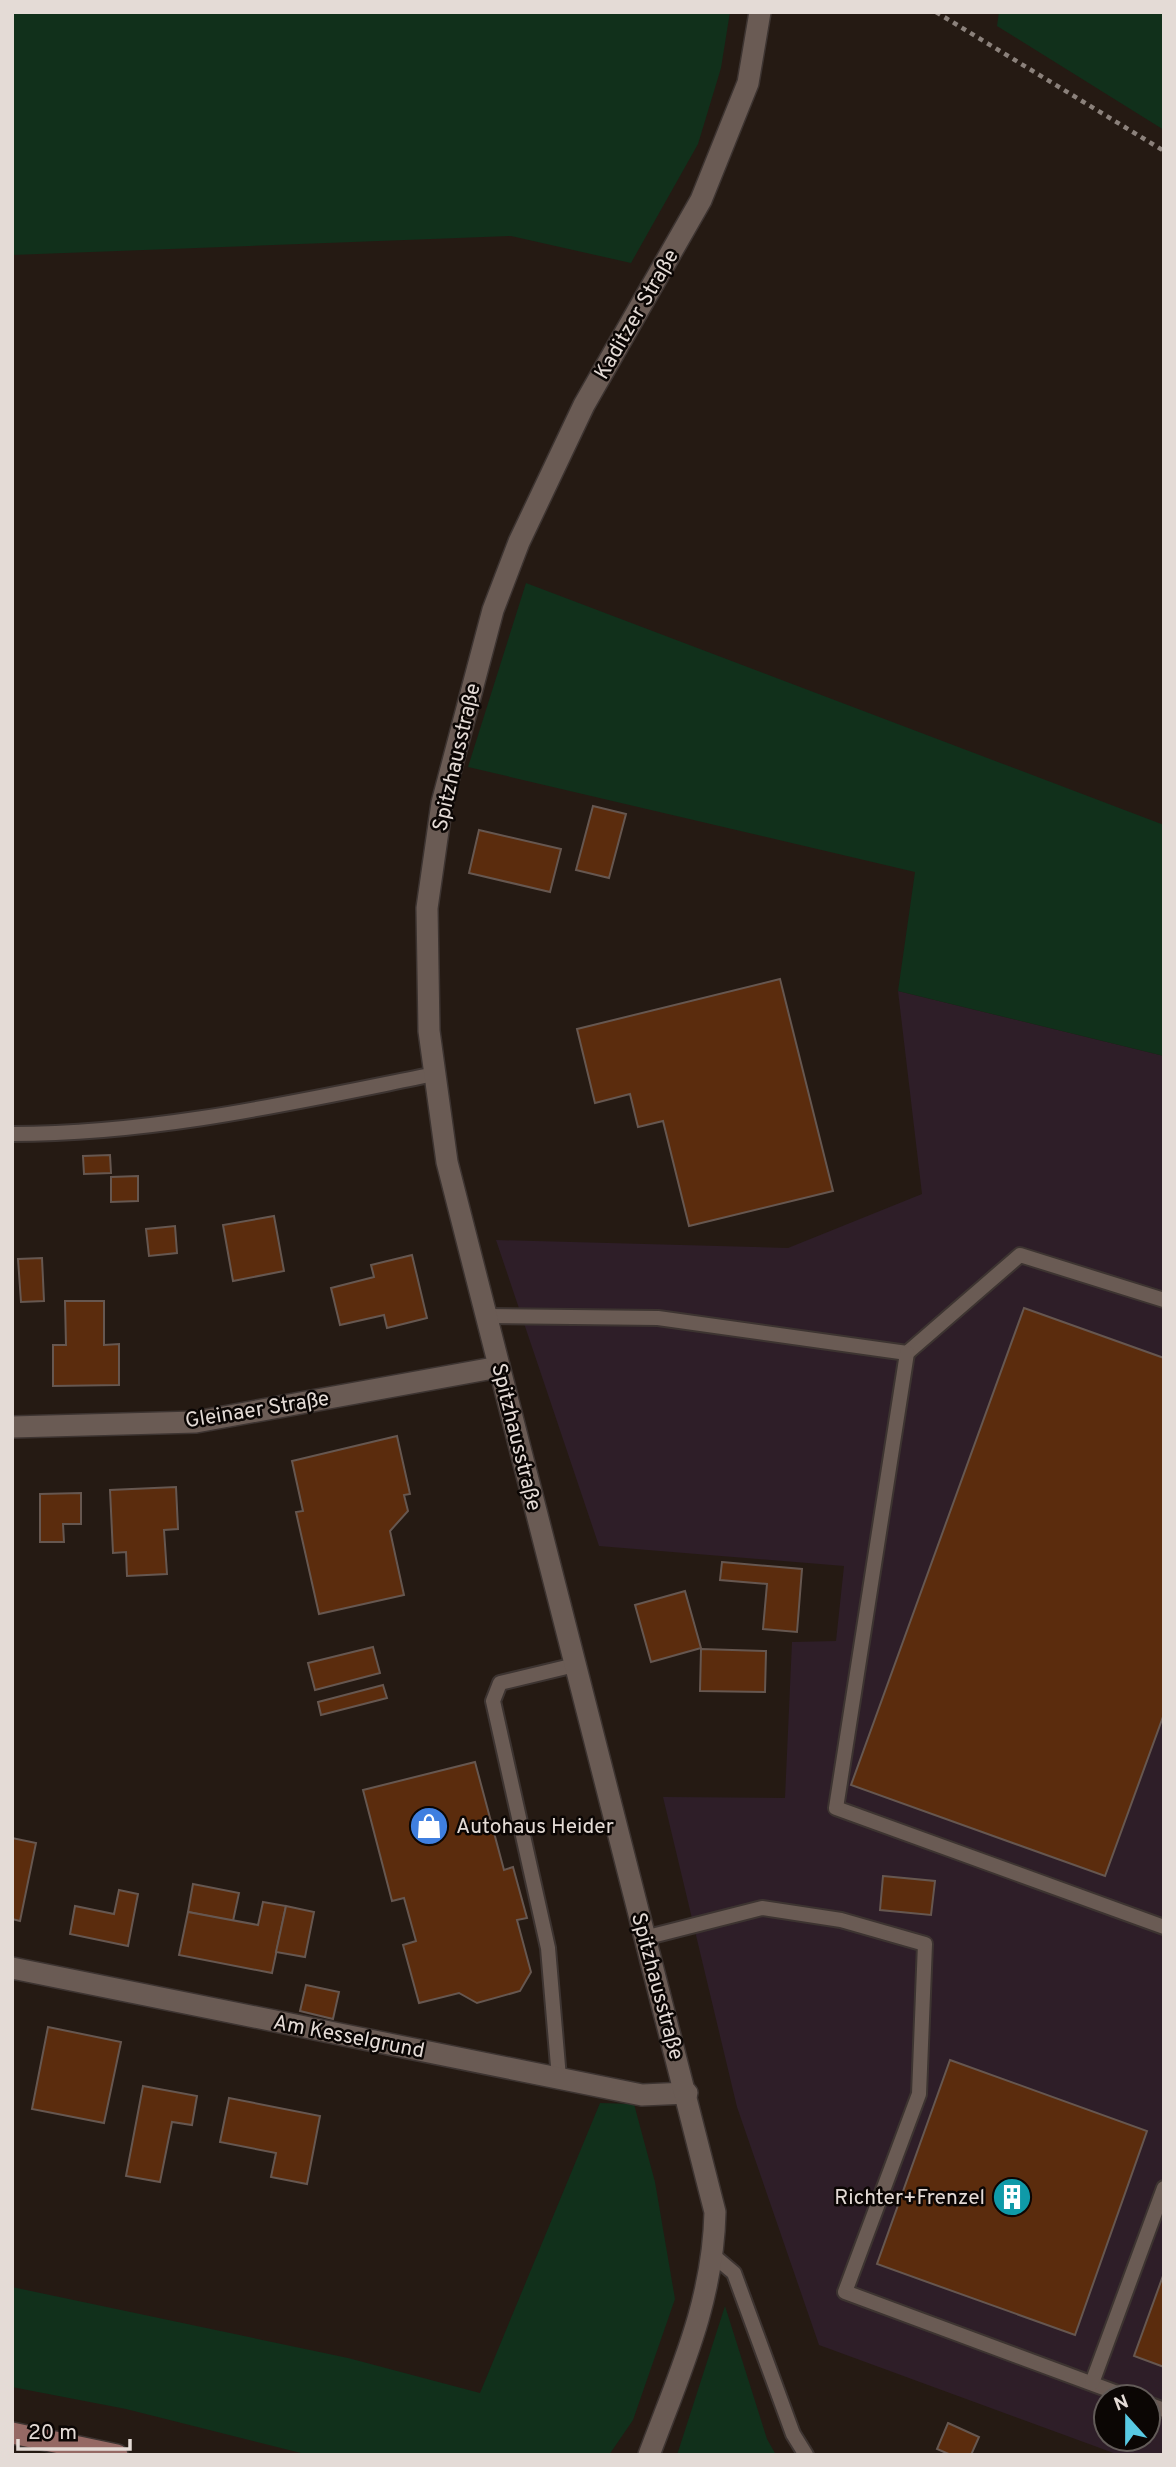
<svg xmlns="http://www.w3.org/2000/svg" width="1176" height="2467" font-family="Overpass,sans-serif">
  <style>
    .industrial { fill: #2e1e28; fill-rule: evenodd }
    .green { fill: #11301b }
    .building { fill: #5b2c0d; stroke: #665750; stroke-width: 2 }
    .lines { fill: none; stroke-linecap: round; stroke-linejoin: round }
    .lane-casing { stroke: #3d3431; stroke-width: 18 }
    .street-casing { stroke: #3d3431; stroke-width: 24 }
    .secondary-casing { stroke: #3d3431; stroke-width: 24 }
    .path { stroke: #8b817b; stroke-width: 4.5; stroke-dasharray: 5 5; stroke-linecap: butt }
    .lane { stroke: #6a5b54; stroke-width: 14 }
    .street { stroke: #6a5b54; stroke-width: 21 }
    .secondary { stroke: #956964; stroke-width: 21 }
    .labels { text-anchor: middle; stroke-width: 5; stroke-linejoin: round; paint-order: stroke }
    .street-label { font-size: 21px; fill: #e4dbd6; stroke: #0b0604 }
    .poi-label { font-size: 21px; fill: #e4dbd6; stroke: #0b0604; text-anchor: start }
  </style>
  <rect width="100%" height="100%" fill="#251a13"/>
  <path class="industrial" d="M898 991 1164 1056V2455H1119L819 2345 737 2107 663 1797 785 1798 792 1642 836 1641 844 1566 599 1546 496 1240 788 1248 922 1194ZM1106 2397H1148V2439H1106Z"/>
  <g class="green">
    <polygon points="12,12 730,12 721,68 698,144 631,263 511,236 12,255"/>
    <polygon points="999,12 1164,12 1164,130 997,26"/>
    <polygon points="526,583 1164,825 1164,1056 898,991 915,872 468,767"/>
    <polygon points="600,2103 634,2104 655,2182 675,2299 633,2420 609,2455 309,2455 126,2409 12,2387 12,2287 348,2358 480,2393"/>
    <polygon points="725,2306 767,2439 776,2455 677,2455"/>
  </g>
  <g class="building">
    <polygon points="593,806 626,814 609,878 576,870"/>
    <polygon points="479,830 561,849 550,892 469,873"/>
    <polygon points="780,979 833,1191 689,1226 663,1121 638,1127 630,1094 595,1103 577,1029"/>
    <polygon points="110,1155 111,1173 84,1174 83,1156"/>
    <polygon points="138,1176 138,1201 111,1202 111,1177"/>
    <polygon points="274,1216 284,1271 233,1281 223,1225"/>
    <polygon points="175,1226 177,1253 149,1256 146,1229"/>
    <polygon points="412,1255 427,1318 387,1328 384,1315 340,1325 331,1288 374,1277 371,1265"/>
    <polygon points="42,1258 44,1301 21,1302 18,1259"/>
    <polygon points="65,1301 104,1301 104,1345 119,1344 119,1385 53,1386 53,1345 66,1345"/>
    <polygon points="1024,1308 1164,1358 1164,1714 1105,1876 851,1785"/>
    <polygon points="397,1436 410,1494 404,1495 408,1511 390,1531 404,1595 319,1614 296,1512 303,1511 292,1461"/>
    <polygon points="176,1487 178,1529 164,1530 167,1574 127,1576 126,1552 113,1553 110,1490"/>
    <polygon points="81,1493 81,1524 63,1524 64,1542 40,1542 40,1494"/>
    <polygon points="722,1562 802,1569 797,1632 763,1629 767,1584 720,1580"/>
    <polygon points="685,1591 701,1648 651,1662 635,1605"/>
    <polygon points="373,1647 380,1673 315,1690 308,1663"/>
    <polygon points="701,1649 766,1651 765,1692 700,1691"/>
    <polygon points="383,1685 387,1698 321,1715 318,1702"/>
    <polygon points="475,1762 504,1870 513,1867 527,1918 517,1920 531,1972 520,1991 477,2003 459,1993 419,2003 403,1945 416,1941 404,1898 392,1901 363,1790"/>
    <polygon points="12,1838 36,1843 20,1921 12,1919"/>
    <polygon points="883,1876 935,1881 931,1915 880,1910"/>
    <polygon points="193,1884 239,1893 233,1921 188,1912"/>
    <polygon points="119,1890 138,1894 128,1946 70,1934 75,1906 114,1914"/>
    <polygon points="263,1902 286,1906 272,1973 179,1955 188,1912 258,1925"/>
    <polygon points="286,1906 314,1912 305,1957 276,1952"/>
    <polygon points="306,1985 339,1992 333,2019 300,2011"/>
    <polygon points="48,2027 121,2042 104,2123 32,2109"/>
    <polygon points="950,2060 1147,2131 1075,2335 877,2264"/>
    <polygon points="143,2086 197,2096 192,2125 172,2122 160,2182 126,2176"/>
    <polygon points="229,2098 320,2116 307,2184 271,2177 276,2153 220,2142"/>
    <polygon points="1164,2273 1164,2367 1134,2356"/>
    <polygon points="948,2423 979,2437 971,2455 951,2455 937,2449"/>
  </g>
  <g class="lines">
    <g class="lane-casing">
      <g id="lane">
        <path d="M12 1134C156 1134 295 1102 435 1074"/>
        <polyline points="486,1316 658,1318 907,1353 1020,1255 1164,1300"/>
        <polyline points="907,1353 836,1808 1164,1927"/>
        <polyline points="644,1938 762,1908 841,1920 925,1944 919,2094 845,2292 1128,2397"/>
        <polyline points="559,2078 548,1948 493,1701 500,1683 575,1665"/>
        <polyline points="714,2256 734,2273 793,2434 806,2455"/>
        <polyline points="1092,2383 1164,2188"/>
        <polyline points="1148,2404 1164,2410"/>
      </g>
    </g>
    <g class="street-casing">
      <g id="street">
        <polyline points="12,1427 196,1422 499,1367"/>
        <polyline points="12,1968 642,2095 687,2093"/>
        <path d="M649 2455C680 2372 713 2302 715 2212L447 1162 429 1031 427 908 442 803 493 610 519 542 584 405 701 200 748 83 760 12"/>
      </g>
    </g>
    <g class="secondary-casing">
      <polyline id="secondary" points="12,2433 117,2455"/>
    </g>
    <polyline class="path" points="936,12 1164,151"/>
    <use href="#lane" class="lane"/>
    <use href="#street" class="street"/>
    <use href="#secondary" class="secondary"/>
  </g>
  <defs>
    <g id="shop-disc" transform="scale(2.0125)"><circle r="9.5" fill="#3f7fe0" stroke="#0b0604"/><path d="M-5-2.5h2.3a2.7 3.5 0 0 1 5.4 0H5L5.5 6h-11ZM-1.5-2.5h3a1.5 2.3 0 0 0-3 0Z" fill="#fff"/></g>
    <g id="building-disc" transform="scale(2.0125)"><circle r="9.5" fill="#0f9aa8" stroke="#0b0604"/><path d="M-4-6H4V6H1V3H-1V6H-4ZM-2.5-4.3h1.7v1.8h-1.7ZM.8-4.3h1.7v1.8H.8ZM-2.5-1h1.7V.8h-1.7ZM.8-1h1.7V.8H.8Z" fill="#fff"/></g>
  </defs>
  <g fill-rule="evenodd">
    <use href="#shop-disc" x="429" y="1826"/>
    <use href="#building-disc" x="1012" y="2197"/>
  </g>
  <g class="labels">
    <g class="street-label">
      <text transform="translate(636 314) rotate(-60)" y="7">Kaditzer Straße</text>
      <text transform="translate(456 757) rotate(-77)" y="7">Spitzhausstraße</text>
      <text transform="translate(257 1409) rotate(-9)" y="7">Gleinaer Straße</text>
      <text transform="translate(517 1437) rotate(76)" y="7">Spitzhausstraße</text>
      <text transform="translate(658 1986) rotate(75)" y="7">Spitzhausstraße</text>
      <text transform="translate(349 2036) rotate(11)" y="7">Am Kesselgrund</text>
    </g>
    <g class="poi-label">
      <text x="456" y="1833">Autohaus Heider</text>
      <text x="985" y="2204" text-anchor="end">Richter+Frenzel</text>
    </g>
  </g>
  <rect width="1176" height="2467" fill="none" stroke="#e4dbd6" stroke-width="28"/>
  <g transform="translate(1127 2418) rotate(339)"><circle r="33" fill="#0b0604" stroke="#625b58" stroke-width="2"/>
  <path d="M0-5L12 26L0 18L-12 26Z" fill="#58c9e3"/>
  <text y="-10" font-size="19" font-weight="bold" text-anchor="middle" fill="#e4dbd6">N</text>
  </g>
  <path d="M18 2439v10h112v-10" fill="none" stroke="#e4dbd6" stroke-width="3.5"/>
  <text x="28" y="2439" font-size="21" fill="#e4dbd6" stroke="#0b0604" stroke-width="5" paint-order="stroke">20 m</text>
</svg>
